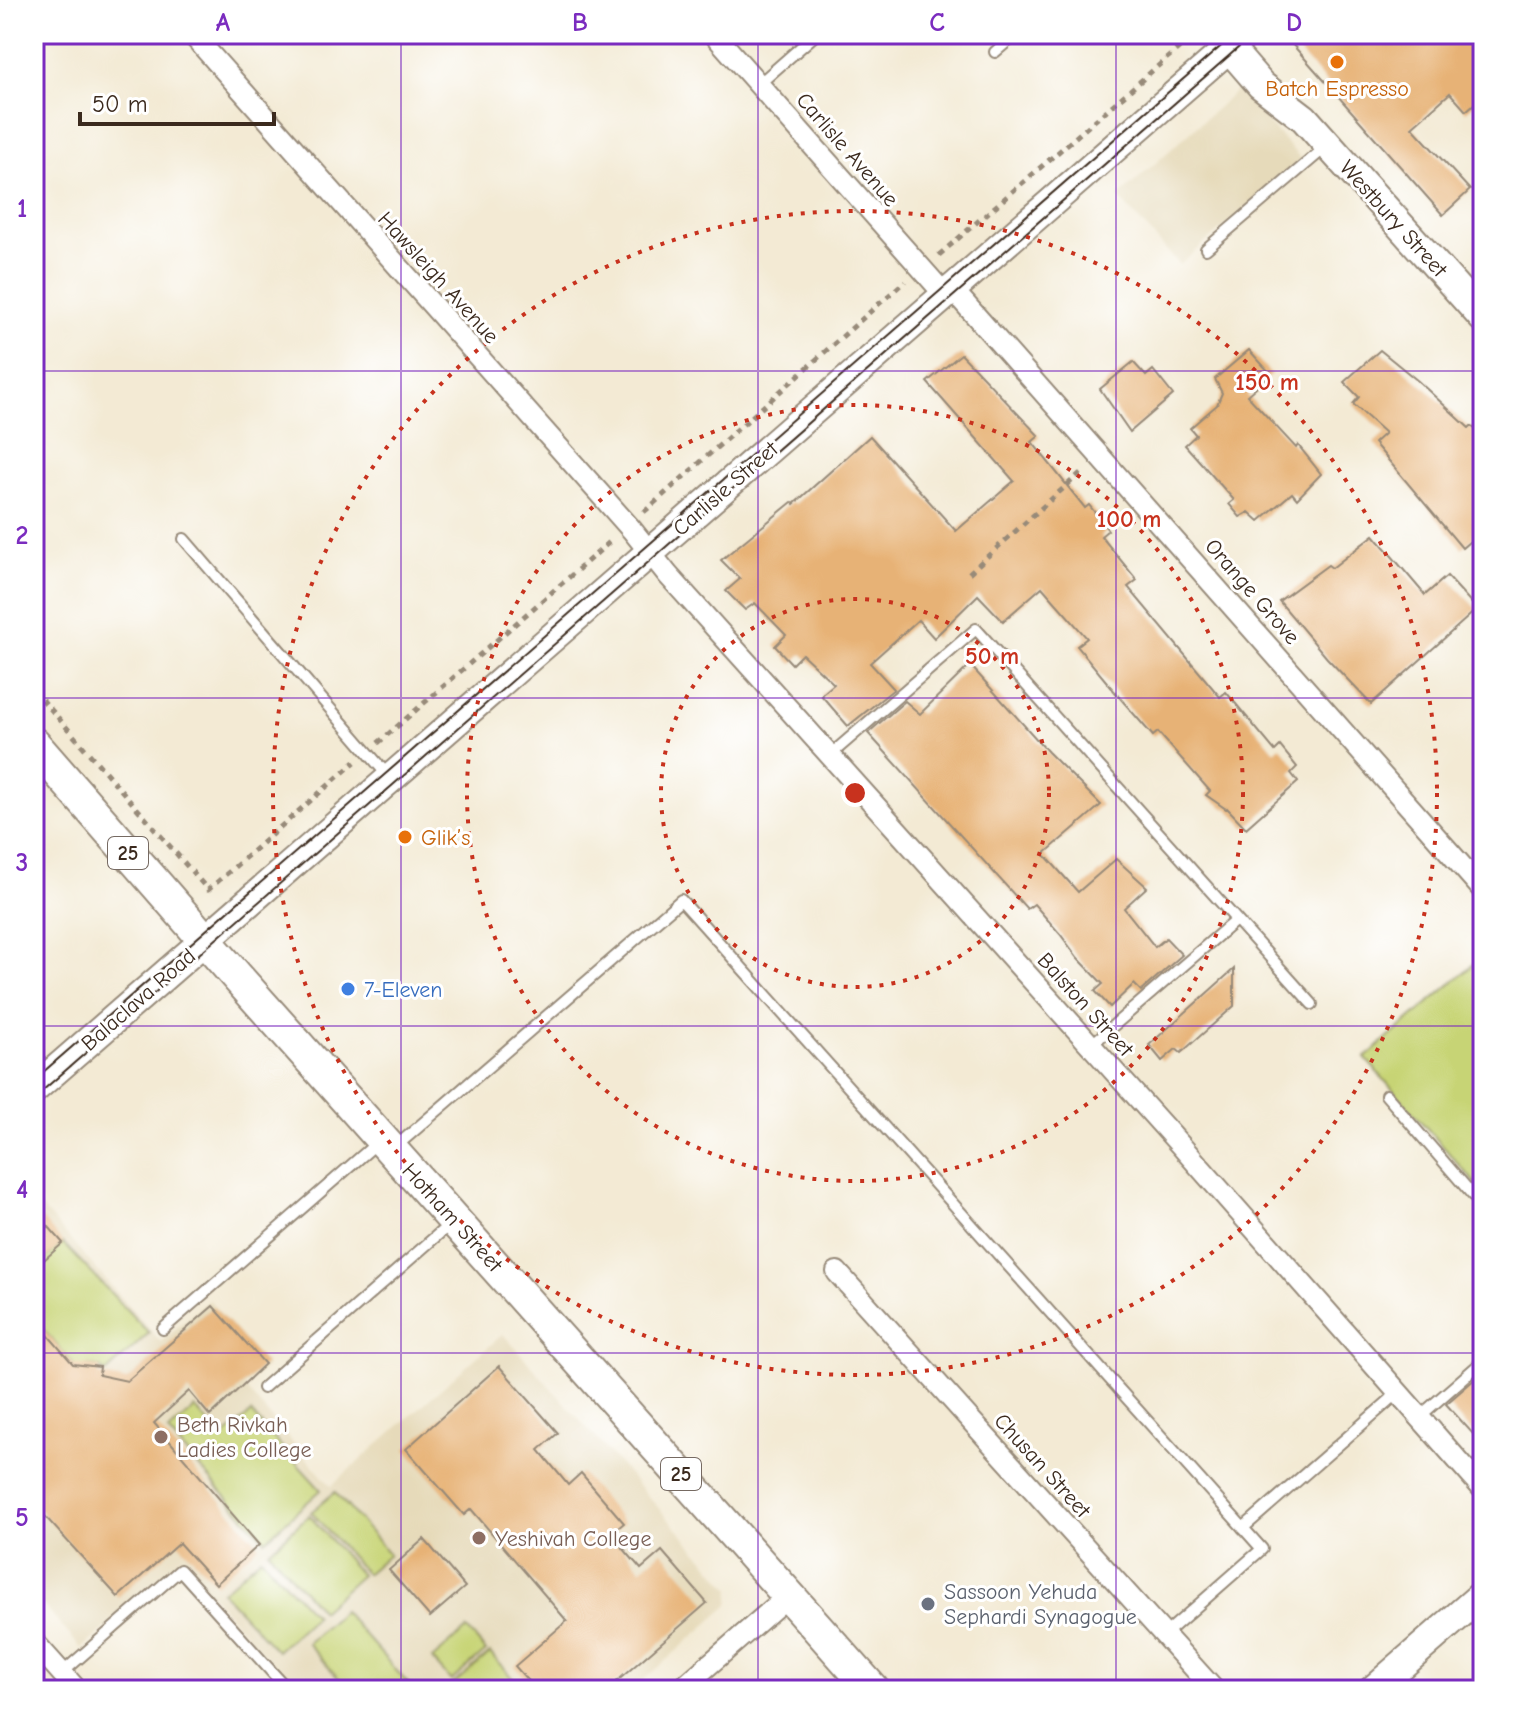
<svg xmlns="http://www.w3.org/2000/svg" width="1517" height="1724" font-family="'Comic Neue',sans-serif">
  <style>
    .built { fill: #e6daba }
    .green { fill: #c7d475; stroke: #817f4a; stroke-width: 2 }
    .building { fill: #e7b276 }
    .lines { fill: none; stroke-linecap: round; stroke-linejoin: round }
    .lane-casing { stroke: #978a79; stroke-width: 14 }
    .street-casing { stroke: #978a79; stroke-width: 24 }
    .secondary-casing { stroke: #978a79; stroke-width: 32 }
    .primary-casing { stroke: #978a79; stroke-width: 36 }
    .path { stroke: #978a79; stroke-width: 5; stroke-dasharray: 6 6; stroke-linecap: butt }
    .lane { stroke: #fff; stroke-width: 10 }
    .street { stroke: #fff; stroke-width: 20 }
    .secondary { stroke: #fff; stroke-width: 28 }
    .primary { stroke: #fff; stroke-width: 32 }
    .tram { stroke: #3b2a1e; stroke-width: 2 }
    .grid { fill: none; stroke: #7b2cbf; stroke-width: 2; stroke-opacity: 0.55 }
    .ring { fill: none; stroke: #c8321e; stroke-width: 4; stroke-dasharray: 4 8 }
    .food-dot { fill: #e8710a; stroke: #fff; stroke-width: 3 }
    .shop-dot { fill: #3f7fe0; stroke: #fff; stroke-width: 3 }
    .education-dot { fill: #8d6e63; stroke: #fff; stroke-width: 3 }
    .worship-dot { fill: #6b7280; stroke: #fff; stroke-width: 3 }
    .labels { text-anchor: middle; stroke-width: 6; stroke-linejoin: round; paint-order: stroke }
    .shield { fill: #fff; stroke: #766a62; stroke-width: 2 }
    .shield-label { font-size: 20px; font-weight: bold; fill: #3b2a1e }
    .food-label { font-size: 22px; fill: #c56008; stroke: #fff }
    .street-label { font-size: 22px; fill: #3b2a1e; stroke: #fff }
    .shop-label { font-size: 22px; fill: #366cbe; stroke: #fff; text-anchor: start }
    .education-label { font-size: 22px; fill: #785e54; stroke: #fff; text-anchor: start }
    .worship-label { font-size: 22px; fill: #5b616d; stroke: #fff; text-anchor: start }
    .centre { fill: #c8321e; stroke: #fff; stroke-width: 4 }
    .ring-label { font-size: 24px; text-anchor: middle; font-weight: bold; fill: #c8321e; stroke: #fff; stroke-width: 6; stroke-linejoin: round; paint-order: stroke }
    .neatline { fill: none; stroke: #7b2cbf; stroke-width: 3 }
    .grid-label { font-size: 26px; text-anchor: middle; font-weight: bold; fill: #7b2cbf }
  </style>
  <rect width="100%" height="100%" fill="#fff"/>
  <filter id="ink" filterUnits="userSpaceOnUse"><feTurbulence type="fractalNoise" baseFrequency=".0125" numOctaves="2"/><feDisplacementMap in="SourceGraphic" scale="16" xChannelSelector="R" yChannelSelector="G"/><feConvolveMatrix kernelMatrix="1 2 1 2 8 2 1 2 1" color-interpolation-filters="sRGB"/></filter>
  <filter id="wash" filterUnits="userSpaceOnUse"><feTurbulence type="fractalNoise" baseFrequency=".006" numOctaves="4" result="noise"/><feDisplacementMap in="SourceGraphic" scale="32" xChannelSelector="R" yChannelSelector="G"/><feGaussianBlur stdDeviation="1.8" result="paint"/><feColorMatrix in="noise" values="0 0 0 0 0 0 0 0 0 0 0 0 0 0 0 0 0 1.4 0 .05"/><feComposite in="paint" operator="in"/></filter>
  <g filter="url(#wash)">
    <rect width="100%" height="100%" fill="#f3ead4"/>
    <g class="built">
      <polygon points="1238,89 1301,159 1180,265 1118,197"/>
      <polygon points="34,1199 161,1342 209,1300 267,1366 244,1387 331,1486 503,1334 731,1589 729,1605 632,1690 295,1690 181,1561 82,1649 34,1595"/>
    </g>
    <g class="green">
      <polygon points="1483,956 1483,1192 1365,1058"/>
      <polygon points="63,1243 149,1333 106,1373 99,1367 88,1366 81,1373 34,1319 34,1269"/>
      <polygon points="195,1408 222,1439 251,1413 321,1490 265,1540 168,1432"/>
      <polygon points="335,1492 389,1554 366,1574 311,1512"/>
      <polygon points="309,1515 361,1575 321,1611 269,1551"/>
      <polygon points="261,1557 315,1616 277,1651 222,1592"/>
      <polygon points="343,1611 410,1686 405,1690 349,1690 307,1643"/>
      <polygon points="467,1629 486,1651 451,1681 432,1659"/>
      <polygon points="490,1653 523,1690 446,1690"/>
    </g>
    <g id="blocks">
      <g class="building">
        <polygon points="1304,34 1477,34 1483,41 1483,96 1466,111 1450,93 1412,127 1470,190 1443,215 1292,44"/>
        <polygon points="1249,350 1271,374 1247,395 1296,448 1298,445 1321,474 1297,499 1292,493 1259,521 1249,512 1240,517 1229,504 1234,500 1185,445 1196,435 1190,428 1217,405 1222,393 1215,379"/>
        <polygon points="1380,350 1418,381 1469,428 1471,426 1483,435 1483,530 1462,548 1374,443 1385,433 1353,404 1359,397 1344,382"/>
        <polygon points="961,354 1039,436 1032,442 1085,508 1089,505 1108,530 1101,536 1137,580 1128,587 1220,697 1226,692 1275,751 1280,746 1297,767 1291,773 1298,782 1246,828 1227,808 1226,809 1206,795 1210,791 1158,732 1153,736 1120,698 1077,646 1087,638 1042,587 1003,621 978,595 934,638 918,620 870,663 894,689 848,726 821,695 834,684 802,654 792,664 775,646 786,635 755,603 745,610 726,591 740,579 721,560 792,502 794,504 870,436 956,531 1014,481 927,382"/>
        <polygon points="1133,362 1146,376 1153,370 1173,395 1130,432 1100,389"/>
        <polygon points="1374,535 1425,595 1447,576 1477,609 1371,704 1327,658 1279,601 1328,565 1332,568"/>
        <polygon points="970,665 1048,752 1101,805 1044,854 1078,892 1116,859 1147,887 1124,908 1155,947 1166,938 1182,955 1141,991 1134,984 1110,1007 1095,991 1103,984 1078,958 1060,934 1034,904 1027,909 868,733 905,701 920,714"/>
        <polygon points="1234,969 1234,1006 1181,1053 1176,1049 1162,1061 1149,1045"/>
        <polygon points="34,1210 63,1243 34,1269"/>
        <polygon points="213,1306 265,1364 210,1416 189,1391 154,1423 259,1545 216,1584 179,1543 118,1597 34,1504 34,1319 73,1364 100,1367 99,1375 127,1381"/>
        <polygon points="499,1366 558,1433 539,1450 568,1485 581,1473 624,1523 611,1534 641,1569 662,1551 707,1603 607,1690 536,1690 515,1666 567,1621 471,1509 464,1515 406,1449"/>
        <polygon points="1483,1372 1483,1445 1446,1404"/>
        <polygon points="424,1539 465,1587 430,1617 389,1570"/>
      </g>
    </g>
  </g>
  <g filter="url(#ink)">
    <use href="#blocks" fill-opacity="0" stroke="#978a79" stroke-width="2"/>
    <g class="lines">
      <g class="lane-casing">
        <g id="lane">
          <polyline points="995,52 1016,34"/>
          <polyline points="759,84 816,34"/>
          <polyline points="1206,249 1327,146"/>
          <polyline points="184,539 389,777"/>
          <polyline points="829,756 976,629 1312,1004"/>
          <polyline points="1091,1045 1236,920"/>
          <polyline points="1386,1095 1483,1207"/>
          <polyline points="393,1149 681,900 1262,1549 1164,1635"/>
          <polyline points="163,1329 378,1142"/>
          <polyline points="263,1388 450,1224"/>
          <polyline points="1419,1417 1483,1361"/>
          <polyline points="1243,1528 1398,1393"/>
          <polyline points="62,1673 180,1570 288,1690"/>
        </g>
      </g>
      <g class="street-casing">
        <g id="street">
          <polyline points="192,34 632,530 668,575 1183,1148 1483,1489"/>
          <polyline points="714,34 946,296"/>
          <polyline points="953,290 1483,890"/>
          <polyline points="837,1272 1214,1690"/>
          <polyline points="34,1642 77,1690"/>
          <polyline points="680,1690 789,1595"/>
        </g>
      </g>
      <g class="secondary-casing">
        <g id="secondary">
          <polyline points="1229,48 1261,85 1304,118 1483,318"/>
          <polyline points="34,1089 1245,34"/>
          <polyline points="1373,1690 1483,1594"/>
        </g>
      </g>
      <g class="primary-casing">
        <polyline id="primary" points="34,744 238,978 873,1690"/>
      </g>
      <g class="path">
        <polyline points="939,255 1195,34"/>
        <polyline points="644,512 905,281"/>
        <polyline points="969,573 1085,469"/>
        <polyline points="34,690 208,890 355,762"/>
        <polyline points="378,743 612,540"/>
      </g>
      <use href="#lane" class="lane"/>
      <use href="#street" class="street"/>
      <use href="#secondary" class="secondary"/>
      <use href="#primary" class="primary"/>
      <g class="tram">
        <polyline points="34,1080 1235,34"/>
        <polyline points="34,1098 1254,34"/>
      </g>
    </g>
  </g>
  <path class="grid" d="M401 34V1690M758 34V1690M1116 34V1690M34 371H1483M34 698H1483M34 1026H1483M34 1353H1483"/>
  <g class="ring">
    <circle cx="855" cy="793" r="194"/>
    <circle cx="855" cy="793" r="388"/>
    <circle cx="855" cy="793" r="582"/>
  </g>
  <g class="food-dot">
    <circle cx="1337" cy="62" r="8"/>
    <circle cx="405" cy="837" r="8"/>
  </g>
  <circle class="shop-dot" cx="348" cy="989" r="8"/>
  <g class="education-dot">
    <circle cx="161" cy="1437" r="8"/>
    <circle cx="479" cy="1538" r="8"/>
  </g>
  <circle class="worship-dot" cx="928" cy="1604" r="8"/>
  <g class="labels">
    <g class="shield">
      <rect x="108" y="837" width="40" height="32" rx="6"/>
      <rect x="661" y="1458" width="40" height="32" rx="6"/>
    </g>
    <g class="shield-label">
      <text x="128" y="860">25</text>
      <text x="681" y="1481">25</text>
    </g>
    <g class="food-label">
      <text x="1337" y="96">Batch Espresso</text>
      <text x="421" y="845" text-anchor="start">Glik’s</text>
    </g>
    <g class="street-label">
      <text transform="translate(848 149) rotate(49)" y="8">Carlisle Avenue</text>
      <text transform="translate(1394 218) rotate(48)" y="8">Westbury Street</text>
      <text transform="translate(439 277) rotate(48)" y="8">Hawsleigh Avenue</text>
      <text transform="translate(725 488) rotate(-41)" y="8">Carlisle Street</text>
      <text transform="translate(1253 591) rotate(49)" y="8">Orange Grove</text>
      <text transform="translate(138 999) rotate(-41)" y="8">Balaclava Road</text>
      <text transform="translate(1086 1004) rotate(48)" y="8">Balston Street</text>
      <text transform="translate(453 1217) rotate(48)" y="8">Hotham Street</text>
      <text transform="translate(1043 1465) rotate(48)" y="8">Chusan Street</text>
    </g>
    <g class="shop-label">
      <text x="364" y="997">7-Eleven</text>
    </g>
    <g class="education-label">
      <text x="177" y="1432">Beth Rivkah<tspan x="177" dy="25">Ladies College</tspan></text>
      <text x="495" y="1546">Yeshivah College</text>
    </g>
    <g class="worship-label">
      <text x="944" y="1599">Sassoon Yehuda<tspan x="944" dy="25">Sephardi Synagogue</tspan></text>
    </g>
  </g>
  <circle cx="855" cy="793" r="12" class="centre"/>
  <g class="ring-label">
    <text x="1267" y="390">150 m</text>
    <text x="1129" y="527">100 m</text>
    <text x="992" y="664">50 m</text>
  </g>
  <rect width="1517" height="1724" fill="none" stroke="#fff" stroke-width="88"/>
  <path d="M80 112v12h194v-12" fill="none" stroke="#3b2a1e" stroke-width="4"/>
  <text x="92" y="112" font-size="24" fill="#3b2a1e" stroke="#ffffff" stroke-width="6" paint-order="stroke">50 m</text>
  <rect x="44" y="44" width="1429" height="1636" class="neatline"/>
  <g class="grid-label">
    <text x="223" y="31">A</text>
    <text x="580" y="31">B</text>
    <text x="937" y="31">C</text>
    <text x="1294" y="31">D</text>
    <text x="22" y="217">1</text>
    <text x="22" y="544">2</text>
    <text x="22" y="871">3</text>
    <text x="22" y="1198">4</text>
    <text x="22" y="1526">5</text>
  </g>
</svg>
